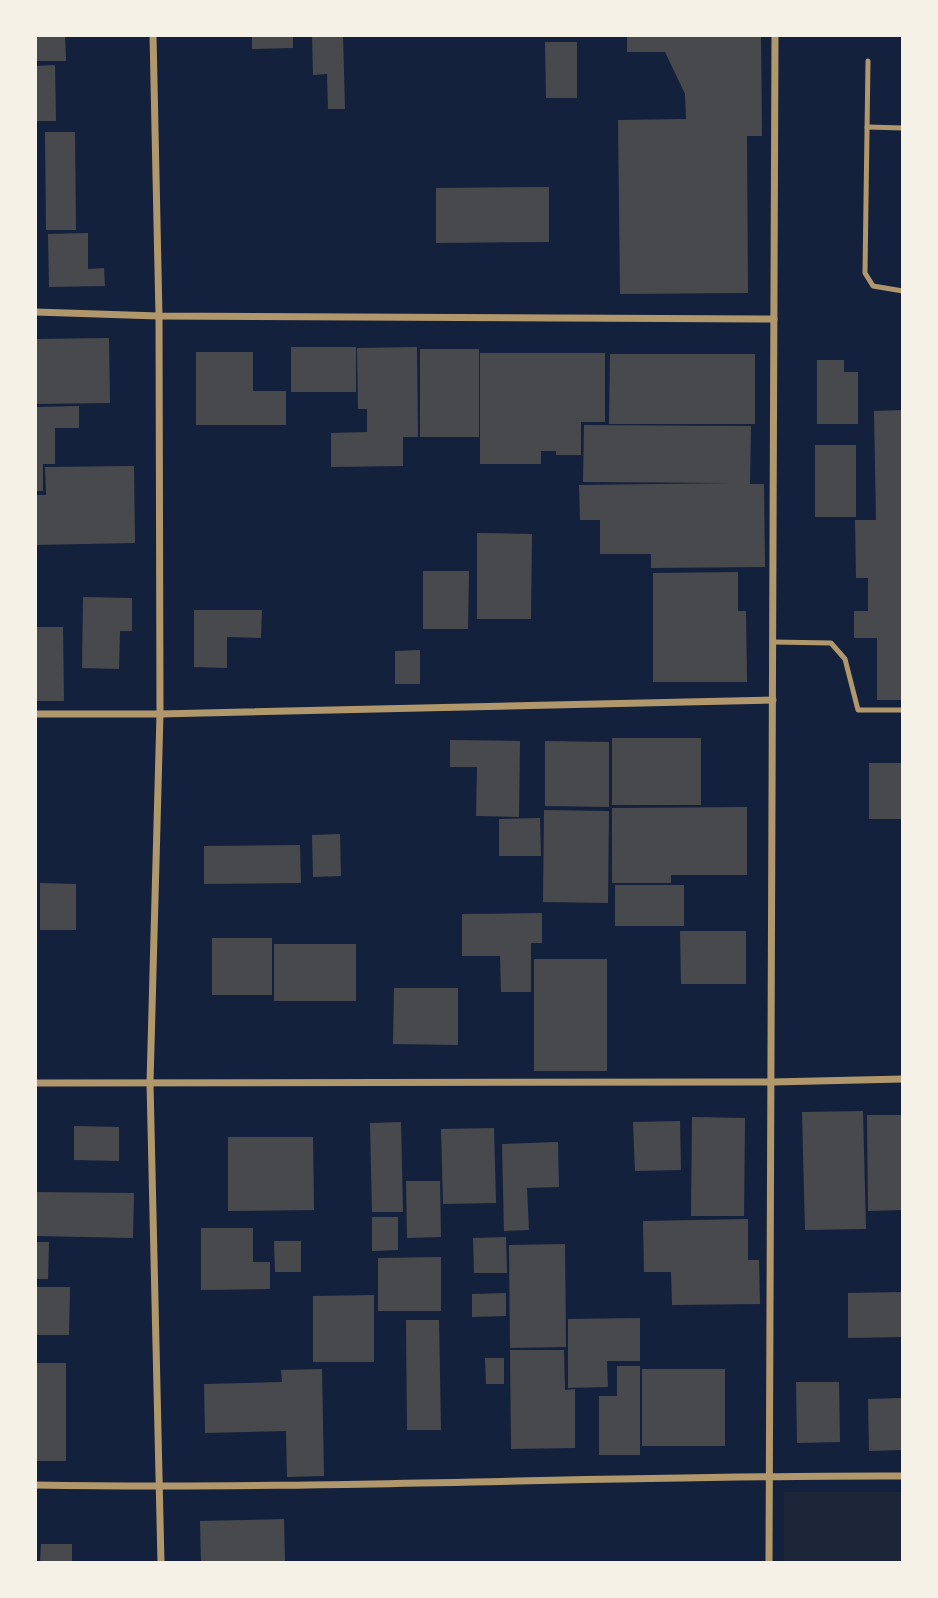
<svg xmlns="http://www.w3.org/2000/svg" width="938" height="1598" font-family="Arial,sans-serif">
  <style>
    .green { fill: #1d2539 }
    .building { fill: #48494c }
    .lines { fill: none; stroke-linecap: round; stroke-linejoin: round }
    .service { stroke: #b1986c; stroke-width: 5 }
    .minor { stroke: #b1986c; stroke-width: 7 }
  </style>
  <rect width="100%" height="100%" fill="#14213d"/>
  <rect class="green" x="784" y="1492" width="119" height="71"/>
  <g class="building">
    <polygon points="35,35 65,35 66,61 35,61"/>
    <polygon points="252,35 293,35 293,48 252,49"/>
    <polygon points="312,35 343,35 345,109 328,109 327,74 313,75"/>
    <polygon points="627,35 761,35 762,136 747,136 748,293 620,294 618,120 686,119 685,94 665,52 627,52"/>
    <polygon points="545,42 577,42 577,98 546,98"/>
    <polygon points="55,65 56,121 35,121 35,66"/>
    <polygon points="45,132 75,132 76,230 46,230"/>
    <polygon points="549,187 549,242 436,243 436,188"/>
    <polygon points="88,233 88,269 104,268 105,286 49,287 48,234"/>
    <polygon points="109,338 110,403 35,404 35,339"/>
    <rect x="291" y="347" width="65" height="45"/>
    <polygon points="417,347 418,437 403,437 403,466 331,467 331,433 367,432 367,409 358,409 357,348"/>
    <rect x="420" y="349" width="59" height="88"/>
    <polygon points="196,352 253,352 253,391 286,391 286,425 196,425"/>
    <polygon points="480,353 605,353 605,422 581,422 581,455 556,455 556,451 541,451 541,464 480,464"/>
    <polygon points="610,354 755,354 755,424 609,424"/>
    <polygon points="817,360 844,360 844,372 858,372 858,424 817,424"/>
    <polygon points="79,406 79,428 55,428 55,464 43,464 43,491 35,491 35,407"/>
    <polygon points="903,410 903,700 877,700 877,638 854,638 854,611 868,611 868,578 856,578 855,520 876,520 874,411"/>
    <polygon points="584,425 751,426 750,484 764,484 765,567 651,568 651,554 600,554 600,520 580,520 579,485 733,483 583,482"/>
    <rect x="815" y="445" width="41" height="72"/>
    <polygon points="134,466 135,543 35,545 35,495 46,495 45,467"/>
    <polygon points="477,533 532,534 531,619 477,619"/>
    <polygon points="423,571 469,571 468,629 423,629"/>
    <polygon points="738,572 738,611 746,611 747,682 653,682 653,573"/>
    <polygon points="83,597 132,598 132,631 120,631 119,669 82,668"/>
    <polygon points="194,610 262,610 261,638 227,637 227,668 194,667"/>
    <polygon points="35,627 63,627 64,701 35,701"/>
    <polygon points="420,650 420,684 395,684 395,651"/>
    <rect x="612" y="738" width="89" height="67"/>
    <polygon points="450,740 520,741 519,817 476,816 477,767 450,767"/>
    <polygon points="545,741 609,742 609,807 545,806"/>
    <rect x="869" y="763" width="34" height="56"/>
    <polygon points="747,807 747,875 671,875 671,883 612,883 612,808"/>
    <polygon points="544,810 609,811 608,903 543,902"/>
    <polygon points="540,818 541,856 499,856 499,819"/>
    <polygon points="340,834 341,876 313,877 312,835"/>
    <polygon points="300,845 301,883 204,884 204,846"/>
    <polygon points="40,883 76,884 76,930 40,930"/>
    <rect x="615" y="885" width="69" height="41"/>
    <polygon points="542,913 542,943 531,943 531,992 501,992 500,956 462,956 462,914"/>
    <polygon points="680,931 746,931 746,984 681,984"/>
    <rect x="212" y="938" width="60" height="57"/>
    <rect x="274" y="944" width="82" height="57"/>
    <rect x="534" y="959" width="73" height="112"/>
    <polygon points="394,988 458,988 458,1045 393,1044"/>
    <polygon points="863,1111 866,1229 805,1230 802,1112"/>
    <polygon points="867,1115 903,1115 903,1210 868,1211"/>
    <polygon points="692,1117 745,1118 744,1216 691,1216"/>
    <polygon points="680,1121 681,1170 635,1171 633,1122"/>
    <polygon points="401,1122 403,1212 372,1212 370,1123"/>
    <polygon points="74,1126 119,1127 119,1161 74,1160"/>
    <polygon points="494,1128 496,1203 443,1204 441,1129"/>
    <polygon points="228,1137 313,1137 314,1210 228,1211"/>
    <polygon points="558,1142 559,1187 527,1188 529,1230 504,1231 502,1144"/>
    <polygon points="406,1181 440,1181 441,1237 407,1238"/>
    <polygon points="35,1192 134,1193 133,1238 35,1236"/>
    <polygon points="372,1217 398,1217 398,1250 372,1251"/>
    <polygon points="748,1219 748,1260 759,1260 760,1304 672,1305 671,1272 644,1272 643,1221"/>
    <polygon points="201,1228 253,1228 253,1262 270,1262 270,1289 201,1290"/>
    <polygon points="506,1237 507,1273 474,1273 473,1238"/>
    <polygon points="274,1241 301,1241 301,1272 275,1272"/>
    <polygon points="35,1242 49,1242 48,1279 35,1279"/>
    <polygon points="565,1244 566,1347 510,1348 509,1245"/>
    <polygon points="441,1257 441,1311 378,1311 378,1258"/>
    <polygon points="35,1287 70,1287 69,1335 35,1335"/>
    <polygon points="903,1292 903,1337 848,1338 848,1293"/>
    <polygon points="506,1293 506,1316 472,1317 472,1294"/>
    <polygon points="374,1295 374,1362 313,1362 313,1296"/>
    <polygon points="640,1318 640,1361 607,1361 608,1387 568,1388 568,1319"/>
    <polygon points="406,1320 439,1320 441,1430 407,1430"/>
    <polygon points="510,1350 564,1350 565,1390 575,1389 575,1448 511,1449"/>
    <polygon points="485,1358 504,1358 504,1384 486,1384"/>
    <rect x="35" y="1363" width="31" height="98"/>
    <polygon points="617,1366 640,1366 640,1455 599,1455 599,1396 617,1396"/>
    <polygon points="322,1369 324,1476 287,1477 286,1431 205,1433 204,1384 282,1382 281,1370"/>
    <rect x="642" y="1369" width="83" height="77"/>
    <polygon points="796,1382 839,1382 840,1442 797,1443"/>
    <polygon points="903,1398 903,1450 869,1451 868,1399"/>
    <polygon points="284,1519 285,1562 201,1563 200,1521"/>
    <polygon points="41,1544 72,1544 72,1563 40,1563"/>
  </g>
  <g class="lines">
    <g class="service">
      <polyline points="868,61 865,273 873,286 903,291"/>
      <polyline points="867,127 903,128"/>
      <polyline points="773,642 831,643 845,659 858,710 903,710"/>
    </g>
    <g class="minor">
      <polyline points="153,35 159,316 160,714 150,1083 161,1563"/>
      <polyline points="35,312 159,316 774,319"/>
      <polyline points="35,714 160,714 773,700"/>
      <polyline points="35,1083 772,1082 903,1079"/>
      <path d="M35 1485C324 1490 614 1475 903 1476"/>
      <polyline points="769,1563 775,35"/>
    </g>
  </g>
  <rect width="938" height="1598" fill="none" stroke="#f6f1e7" stroke-width="74"/>
</svg>
